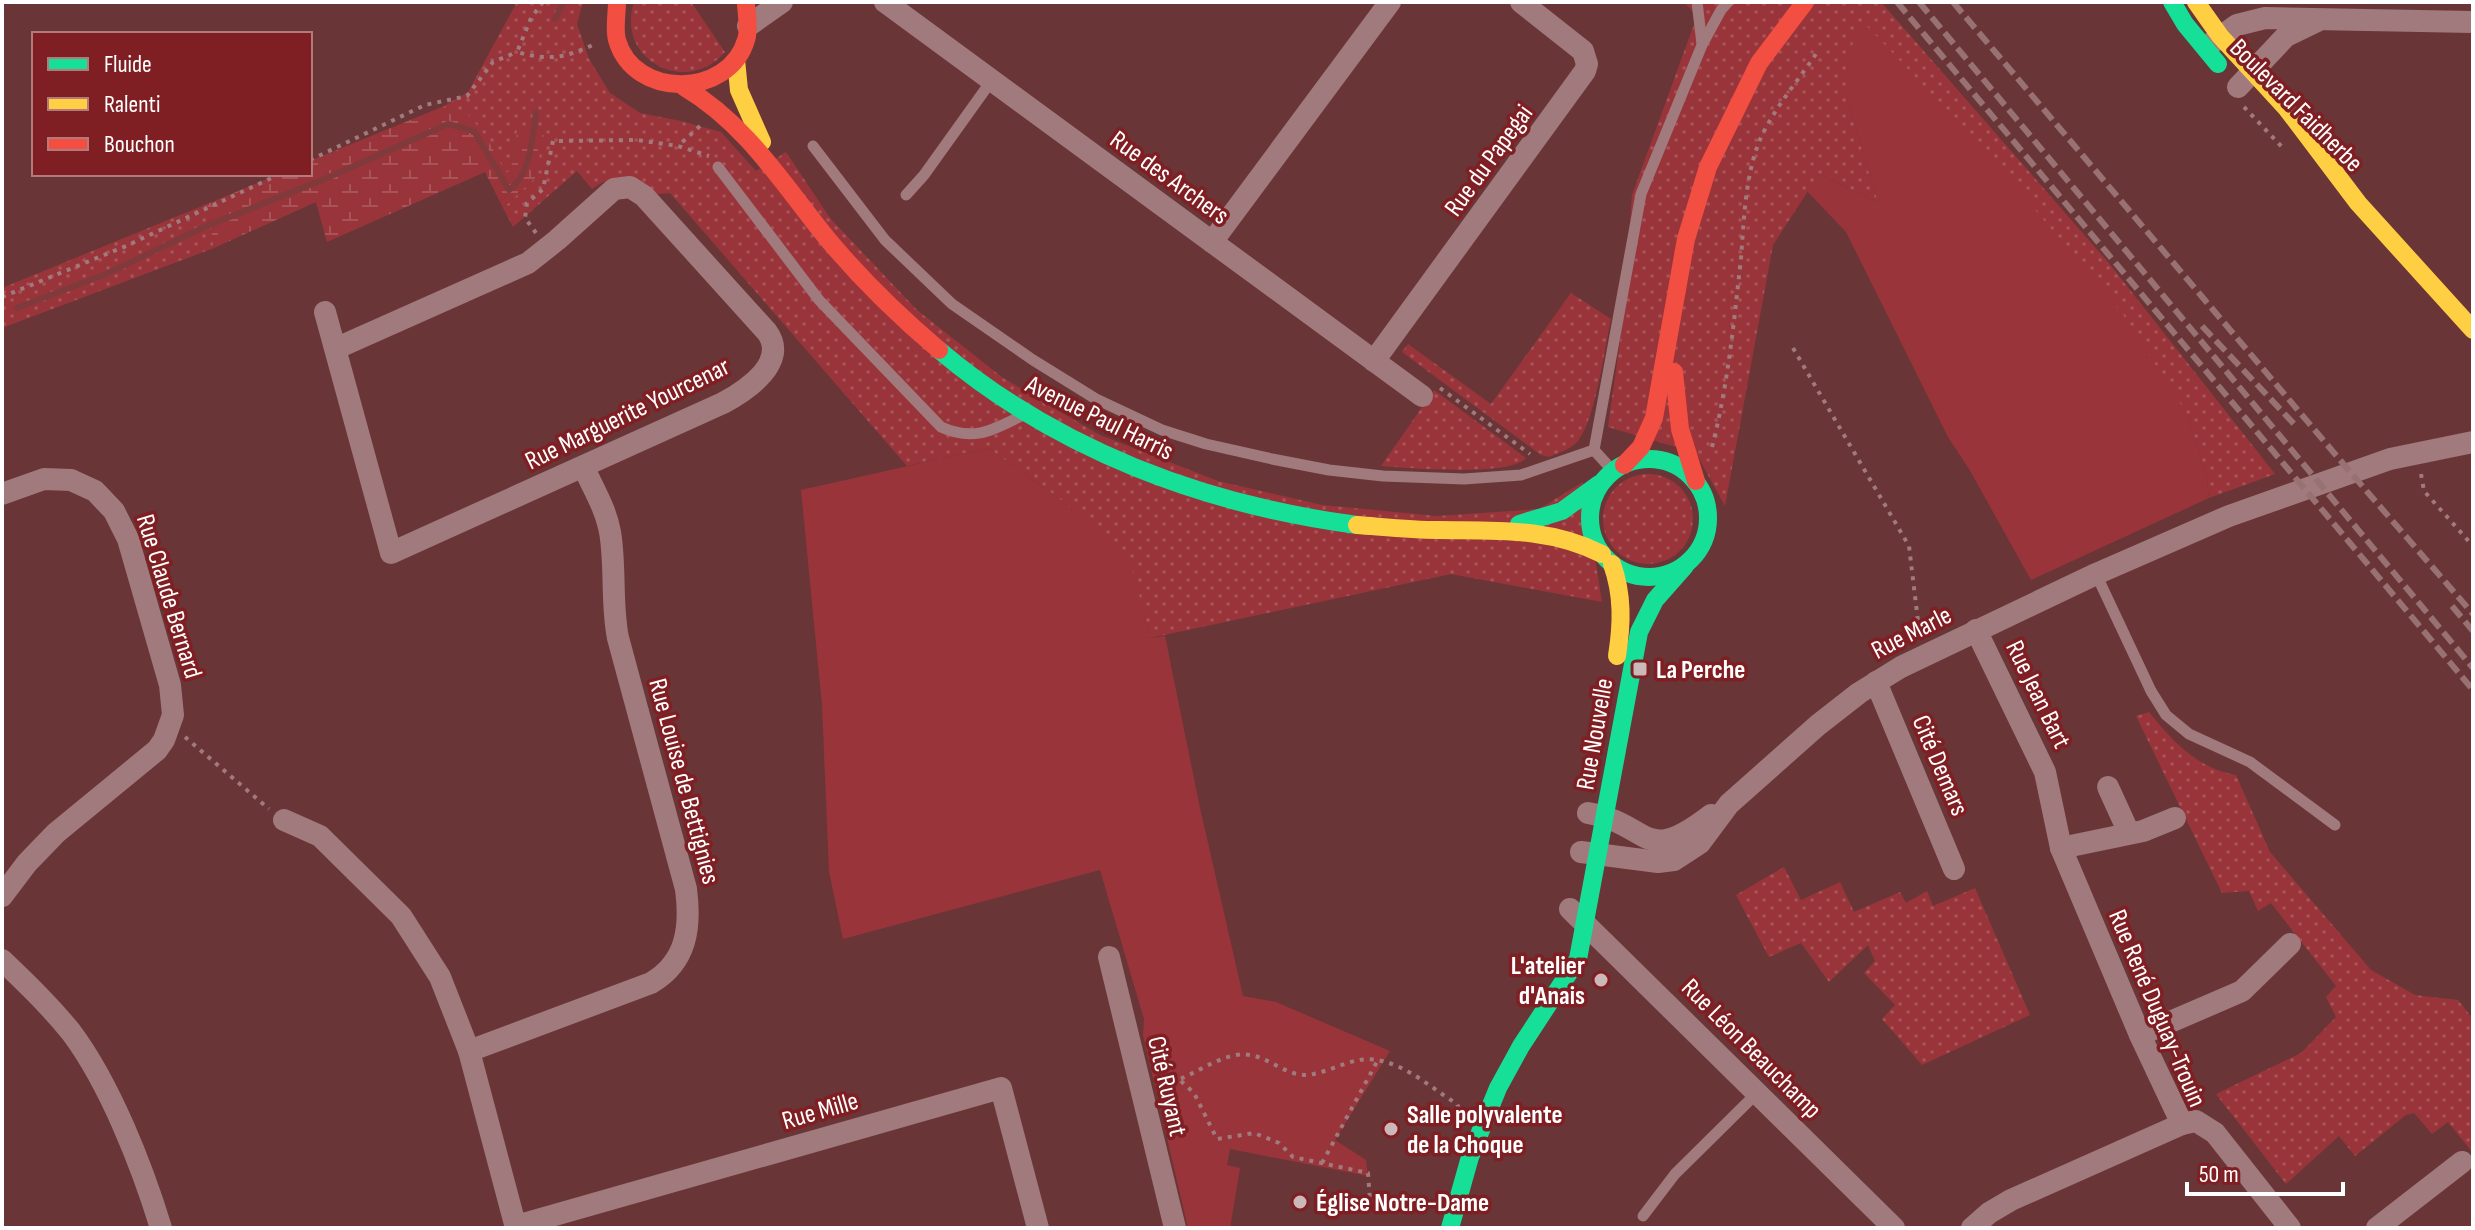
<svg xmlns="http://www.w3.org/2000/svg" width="2475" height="1230" font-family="'Sofia Sans Condensed',sans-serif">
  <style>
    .grass { fill: url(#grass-dots) }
    .wetland { fill: url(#wetland-marsh) }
    .green { fill: #99353a }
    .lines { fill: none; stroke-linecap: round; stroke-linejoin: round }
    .stream { stroke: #803a3c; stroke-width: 6 }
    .path { stroke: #a07a7c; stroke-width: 4; stroke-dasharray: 4 6; stroke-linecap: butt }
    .lane { stroke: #a07a7c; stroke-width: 11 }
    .street { stroke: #a07a7c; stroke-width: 22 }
    .fast { stroke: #16e098; stroke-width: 18 }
    .slow { stroke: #ffcf43; stroke-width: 18 }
    .jam { stroke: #f24e42; stroke-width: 18 }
    .rail { stroke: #987173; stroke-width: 6; stroke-dasharray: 14 6; stroke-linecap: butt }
    .poi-dot { fill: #cbb8b9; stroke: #801f23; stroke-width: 3 }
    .labels { text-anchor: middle; stroke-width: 7; stroke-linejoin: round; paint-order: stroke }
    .street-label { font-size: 26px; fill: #fff; stroke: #801f23 }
    .poi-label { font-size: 26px; font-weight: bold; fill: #fff; stroke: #801f23; text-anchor: start }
  </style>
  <defs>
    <pattern id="grass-dots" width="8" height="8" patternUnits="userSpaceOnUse" patternTransform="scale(2)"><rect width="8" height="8" fill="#99353a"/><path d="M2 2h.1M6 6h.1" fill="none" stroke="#a85358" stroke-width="1.8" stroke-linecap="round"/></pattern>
    <pattern id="wetland-marsh" width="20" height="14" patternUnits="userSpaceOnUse" patternTransform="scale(2)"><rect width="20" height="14" fill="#99353a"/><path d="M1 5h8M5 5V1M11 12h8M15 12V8" fill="none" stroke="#a85358"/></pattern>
  </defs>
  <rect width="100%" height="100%" fill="#6a3537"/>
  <g class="grass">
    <path d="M517 2H583L577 24 589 59 610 93 640 113 681 121 721 132 756 171 786 152 830 218 917 310 1003 378 1100 435 1218 481 1322 505 1437 516 1539 509 1583 482 1602 602 1451 574 1150 638 1130 563 1061 500 988 448 907 466 670 193 657 194C635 179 615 171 592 189L577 171 513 227 503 208 535 178 518 127 511 169 506 174 487 138 442 107 468 92Z"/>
    <path d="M634 2H691L725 52C687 97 615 60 634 2Z"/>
    <polygon points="1684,2 1881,2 2108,262 2275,474 2209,498 2207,480 2188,415 1845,93 1878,202 1819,174 1773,245 1725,506 1696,453 1608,427 1623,320 1632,195 1697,16"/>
    <polygon points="207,204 214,248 2,328 2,288"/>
    <path d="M1571 293 1611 319C1605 346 1595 423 1577 442 1571 449 1558 453 1549 457L1541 455 1402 352 1408 344 1491 404Z"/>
    <path d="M1434 390 1526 458C1509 477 1409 468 1381 466Z"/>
    <circle cx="1648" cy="519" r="45"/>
    <path d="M2149 712C2173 742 2197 768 2236 775L2270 852 2371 970 2415 995 2458 1000 2473 1019V1153L2448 1122 2432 1134 2414 1113 2406 1115 2355 1156 2339 1136 2286 1184 2216 1094 2301 1053 2336 1017 2326 997 2336 986 2271 903 2258 911 2249 891 2222 893 2136 716Z"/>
    <polygon points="1784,867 1801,900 1840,882 1854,912 1900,892 1906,903 1927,891 1933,906 1975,888 2030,1015 1922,1065 1882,1019 1895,1005 1864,973 1875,961 1868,945 1829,982 1801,943 1769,957 1736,895"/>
  </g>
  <polygon class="wetland" points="442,107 468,114 487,138 506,174 511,168 518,127 544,133 535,178 503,208 485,172 327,242 316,202 214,248 207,204 279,174 310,174 310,161"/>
  <g class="green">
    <polygon points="1865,24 1982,147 2122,313 2188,415 2207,480 2209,498 2031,580 1969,469 1948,437 1846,232 1807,191 1819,174 1878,202 1845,93 1849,50"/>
    <polygon points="988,448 1061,500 1131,563 1150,638 1165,636 1200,808 1243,996 1276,1002 1390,1051 1335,1140 1366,1160 1368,1176 1230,1149 1227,1165 1240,1168 1230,1228 1188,1228 1143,1035 1144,1019 1100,870 843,939 829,871 822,705 801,490"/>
  </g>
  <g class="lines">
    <g class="stream">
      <polyline points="555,19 564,2"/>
      <path d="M17 308 106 274 202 228 327 178 448 124 474 131 509 190C531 175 532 138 536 113"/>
    </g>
    <g class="path">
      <path d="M543 2 531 18 517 52C549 61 565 58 595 44"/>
      <polyline points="2244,107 2282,147"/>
      <polyline points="700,126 678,146 709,156"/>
      <polyline points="310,160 425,105 467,96 493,62 517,52"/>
      <polyline points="536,233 525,218 527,203 543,189 553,141 637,140 678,146"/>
      <polyline points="2,297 126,246 280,174"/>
      <polyline points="1793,348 1909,546 1920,638"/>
      <polyline points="1440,388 1530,454"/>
      <path d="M1712 447C1728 385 1734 321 1741 258 1744 220 1745 178 1759 142 1772 111 1797 82 1816 54"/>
      <polyline points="2421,474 2424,491 2473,546"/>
      <polyline points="185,737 269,809"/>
      <polyline points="1181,1081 1194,1093 1217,1139 1254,1133 1279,1143 1293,1157 1368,1173 1370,1201 1428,1212"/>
      <path d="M1162 1085C1189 1079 1210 1060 1236 1055 1263 1050 1281 1075 1306 1075 1323 1074 1342 1063 1359 1060 1395 1054 1428 1086 1457 1104L1460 1111"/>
      <polyline points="1322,1163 1379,1058"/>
    </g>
    <g class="lane">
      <polyline points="1697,2 1702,44"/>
      <polyline points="813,146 885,240 952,304 1033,360 1096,399 1162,430 1206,444 1272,459 1329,470 1383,476 1464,479 1521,475 1594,450 1641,194 1702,45 1721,10 1728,2"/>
      <path d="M718 167 819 300 941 427C974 442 993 430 1023 415"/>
      <polyline points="906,195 924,175 992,80"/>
      <polyline points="1594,450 1613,471"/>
      <polyline points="2096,574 2151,691 2166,715 2189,734 2250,762 2335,825"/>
      <polyline points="1643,1216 1675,1174 1757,1093"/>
    </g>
    <g class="street">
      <polyline points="885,2 1422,396"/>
      <polyline points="748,26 782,2"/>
      <polyline points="2209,45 2237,25 2265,18 2473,22"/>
      <polyline points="2238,87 2286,36 2317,21"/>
      <polyline points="1212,242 1390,2"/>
      <path d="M325 312 391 553 723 403C747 390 789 362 767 332L644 196 630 187 614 189 557 240 528 263 337 348"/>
      <polyline points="1374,361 1585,71 1587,64 1583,51 1521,2"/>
      <polyline points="2,494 44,479 71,480 95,491 114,511 128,539 170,685 173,715 164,740 157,750 56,833 27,863 2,896"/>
      <polyline points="1876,682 1954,869"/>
      <polyline points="2108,787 2129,833"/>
      <path d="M1588 813C1652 824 1642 868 1711 815"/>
      <path d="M284 820 320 836 401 916 440 977 469 1051 651 983C687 962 691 927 686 889L618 638C611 603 616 567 610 532 606 509 593 488 584 468"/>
      <polyline points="2061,848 2143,831 2175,818"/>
      <polyline points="1581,852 1658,862 1674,860 1700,843 1729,804 1818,725 1859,693 1901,667 2096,574 2229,516 2390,459 2473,442"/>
      <polyline points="1570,909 1894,1228"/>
      <polyline points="1109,957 1175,1228"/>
      <path d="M2 960C26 983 50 1006 71 1032 110 1084 142 1166 161 1228"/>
      <polyline points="2140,1035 2242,991 2290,944"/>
      <polyline points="469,1051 516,1228"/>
      <polyline points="2182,1124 2196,1121 2215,1133 2290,1228"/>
      <polyline points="516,1226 1001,1088 1038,1228"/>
      <polyline points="1972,1228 1989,1213 2011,1200 2182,1124 2140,1035 2061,848 2045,772 1976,630"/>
      <polyline points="2377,1228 2462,1162"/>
    </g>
    <g class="fast">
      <polyline points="2172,2 2185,24 2218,64"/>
      <path d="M939 350C1057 450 1205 505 1357 525"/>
      <circle cx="1649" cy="518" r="59"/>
      <polyline points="1519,524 1562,511 1599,484"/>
      <polyline points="1450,1228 1470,1157 1498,1088 1521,1046 1578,959 1639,632 1655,600 1685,566"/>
    </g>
    <g class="slow">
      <polyline points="2196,2 2220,36 2287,109 2358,203 2473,330"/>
      <polyline points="736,60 739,90 762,142"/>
      <path d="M1357 525C1384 527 1411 530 1438 530 1495 531 1549 527 1602 554"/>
      <path d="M1612 564C1623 595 1622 624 1617 656"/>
    </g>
    <g class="jam">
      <path d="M617 2C617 13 614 29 617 40 634 100 729 98 746 40 750 29 746 13 746 2"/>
      <path d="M684 87C748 125 784 186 830 242 863 281 900 317 939 350"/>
      <polyline points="1674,372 1680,429 1696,481"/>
      <polyline points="1624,465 1641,447 1654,418 1686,239 1708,167 1759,63 1805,2"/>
    </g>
    <g class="rail">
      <polyline points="1897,2 2473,690"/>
      <polyline points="1919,2 2473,668"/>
      <polyline points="1953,2 2351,473 2473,614"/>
      <polyline points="2202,326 2295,425"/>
      <polyline points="2452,606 2473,631"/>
    </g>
  </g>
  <g class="poi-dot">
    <rect x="1632" y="661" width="16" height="16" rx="4"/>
    <circle cx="1601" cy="980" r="8"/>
    <circle cx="1391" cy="1129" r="8"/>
    <circle cx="1300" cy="1202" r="8"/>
  </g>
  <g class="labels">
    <g class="street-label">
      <text transform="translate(2297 105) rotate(45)" y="9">Boulevard Faidherbe</text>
      <text transform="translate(1488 160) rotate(-54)" y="9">Rue du Papegai</text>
      <text transform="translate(1170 177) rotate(36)" y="9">Rue des Archers</text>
      <text transform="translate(627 413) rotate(-26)" y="9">Rue Marguerite Yourcenar</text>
      <text transform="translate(1100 417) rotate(26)" y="9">Avenue Paul Harris</text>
      <text transform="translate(170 596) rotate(73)" y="9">Rue Claude Bernard</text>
      <text transform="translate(1911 632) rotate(-27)" y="9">Rue Marle</text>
      <text transform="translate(2039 694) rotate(64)" y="9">Rue Jean Bart</text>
      <text transform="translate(1594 734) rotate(-80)" y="9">Rue Nouvelle</text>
      <text transform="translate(1941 765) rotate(67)" y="9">Cité Demars</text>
      <text transform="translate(685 781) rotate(75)" y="9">Rue Louise de Bettignies</text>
      <text transform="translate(2158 1008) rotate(67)" y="9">Rue René Duguay-Trouin</text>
      <text transform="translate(1752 1048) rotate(45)" y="9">Rue Léon Beauchamp</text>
      <text transform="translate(1168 1086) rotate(77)" y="9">Cité Ruyant</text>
      <text transform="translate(820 1110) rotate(-16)" y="9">Rue Mille</text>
    </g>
    <g class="poi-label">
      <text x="1656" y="678">La Perche</text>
      <text x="1585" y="974" text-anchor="end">L'atelier<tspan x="1585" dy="30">d'Anais</tspan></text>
      <text x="1407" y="1123">Salle polyvalente<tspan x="1407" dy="30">de la Choque</tspan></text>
      <text x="1316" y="1211">Église Notre-Dame</text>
    </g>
  </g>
  <rect width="2475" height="1230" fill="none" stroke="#ffffff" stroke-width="8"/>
  <rect x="32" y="32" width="280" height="144" fill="#801f23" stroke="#b3797b" stroke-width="2"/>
  <rect x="48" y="58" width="40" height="12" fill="#16e098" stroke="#b3797b" stroke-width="2"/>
  <text x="104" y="72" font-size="24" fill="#ffffff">Fluide</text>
  <rect x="48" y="98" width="40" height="12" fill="#ffcf43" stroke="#b3797b" stroke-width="2"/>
  <text x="104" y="112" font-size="24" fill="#ffffff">Ralenti</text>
  <rect x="48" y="138" width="40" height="12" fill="#f24e42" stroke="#b3797b" stroke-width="2"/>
  <text x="104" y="152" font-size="24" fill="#ffffff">Bouchon</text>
  <path d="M2187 1182v12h156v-12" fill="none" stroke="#ffffff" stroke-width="4"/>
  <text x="2199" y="1182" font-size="24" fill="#ffffff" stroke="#801f23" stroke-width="6" paint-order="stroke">50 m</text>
</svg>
